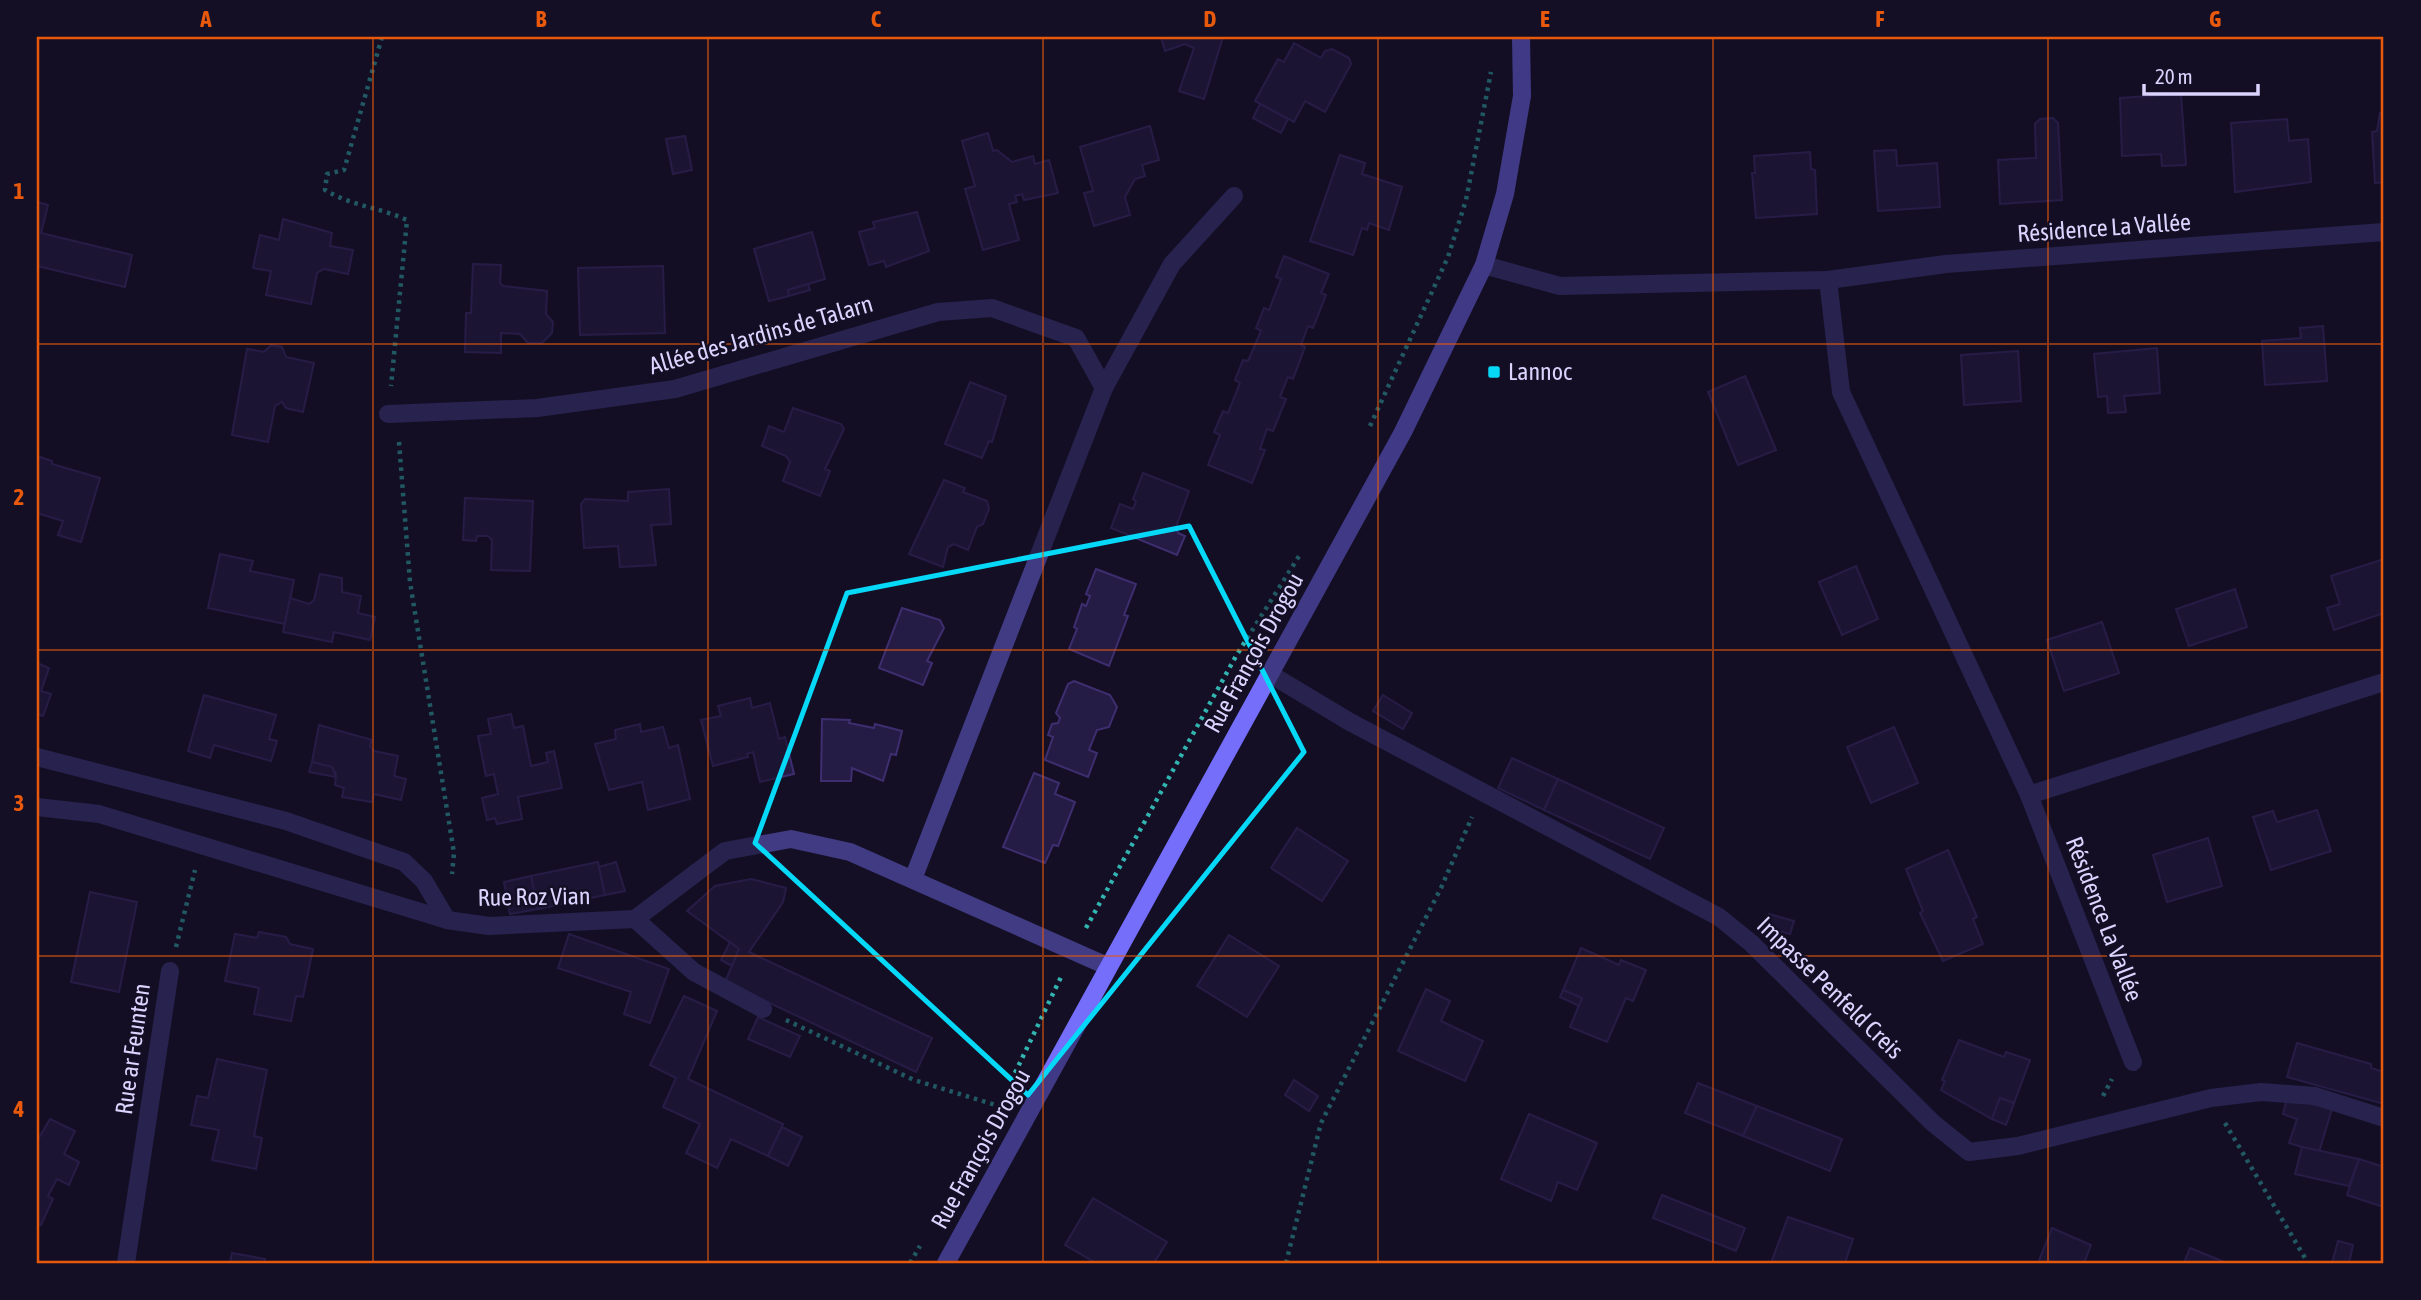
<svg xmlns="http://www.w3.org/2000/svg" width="2421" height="1300" font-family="'Asap Condensed',sans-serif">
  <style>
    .building { fill: #251c45; stroke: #3d2e70; stroke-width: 2 }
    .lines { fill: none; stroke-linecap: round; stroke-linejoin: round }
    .path { stroke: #32b4b0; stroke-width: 4.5; stroke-dasharray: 3.5 5; stroke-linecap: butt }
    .street { stroke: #403b82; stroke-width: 18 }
    .secondary { stroke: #756efb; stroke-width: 18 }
    .marked { fill: none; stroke: #06d8f7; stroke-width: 5; stroke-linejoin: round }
    .grid { fill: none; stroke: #e8590c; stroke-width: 2; stroke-opacity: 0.55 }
    .poi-dot { fill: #06d8f7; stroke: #140f25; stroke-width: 2.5 }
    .labels { text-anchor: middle; stroke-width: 5; stroke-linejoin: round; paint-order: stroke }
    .street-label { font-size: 24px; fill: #dad4fe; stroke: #140f25 }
    .poi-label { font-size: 24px; fill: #dad4fe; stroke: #140f25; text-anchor: start }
    .neatline { fill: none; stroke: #e8590c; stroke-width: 2.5 }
    .grid-label { font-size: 23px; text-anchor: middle; font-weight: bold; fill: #e8590c }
  </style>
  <rect width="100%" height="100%" fill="#140f25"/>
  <g class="building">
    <polygon points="1161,37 1223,37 1204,99 1179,91 1194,48 1185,44 1165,51"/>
    <polygon points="1294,43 1321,58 1325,51 1332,49 1349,58 1351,64 1325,112 1305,101 1294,122 1255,101 1278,59 1284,62"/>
    <polygon points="2181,94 2186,165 2162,166 2161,154 2122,156 2120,98"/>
    <polygon points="1260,104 1288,119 1281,133 1253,118"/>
    <polygon points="2380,113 2384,113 2384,182 2375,183 2372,132 2377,131"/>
    <polygon points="2053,118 2058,123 2062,200 2000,204 1998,160 2036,158 2035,124 2040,119"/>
    <polygon points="2287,119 2289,141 2308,139 2311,182 2235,192 2231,123"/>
    <polygon points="1150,126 1159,160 1142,165 1145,176 1135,179 1125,197 1130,215 1094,226 1084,193 1093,191 1080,147"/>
    <polygon points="988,133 993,151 997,150 1012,162 1033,156 1035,164 1049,160 1058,193 1024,200 1022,194 1015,196 1017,202 1009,204 1019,240 983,250 965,189 975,186 962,141"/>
    <polygon points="685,136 692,170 673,174 666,139"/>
    <polygon points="1896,150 1897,166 1937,163 1940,207 1878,211 1874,151"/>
    <polygon points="1810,152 1811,169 1815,170 1817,214 1756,218 1752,173 1755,173 1754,156"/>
    <polygon points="1340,155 1365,163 1362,174 1402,187 1389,230 1369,223 1367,230 1362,228 1353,255 1310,241"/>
    <polygon points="37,202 48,205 41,233 132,255 125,287 37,266"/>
    <polygon points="917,212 929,251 886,267 884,261 869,265 859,232 875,228 873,222"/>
    <polygon points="283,219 332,233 330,246 353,250 348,274 324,269 317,273 311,304 266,295 271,271 253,268 260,235 279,240"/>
    <polygon points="812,232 825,279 788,290 789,296 769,301 754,249"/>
    <polygon points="1284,256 1329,274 1321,293 1326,295 1313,328 1308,326 1301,345 1305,347 1293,379 1288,377 1280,397 1286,399 1273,431 1267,429 1260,449 1265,450 1252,483 1208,465 1220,435 1214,432 1223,411 1228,413 1240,383 1235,380 1243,360 1248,361 1261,331 1256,328 1264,308 1269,310 1281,279 1276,277"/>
    <polygon points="473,264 501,265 500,283 503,286 547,291 546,314 553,322 552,333 542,343 528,343 520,334 501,333 501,353 465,352 466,313 471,313"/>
    <polygon points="663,266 665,333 580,335 578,268"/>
    <polygon points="808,284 810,290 789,296 788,290"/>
    <polygon points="2323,326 2327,381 2265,385 2262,341 2301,338 2300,328"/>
    <polygon points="271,345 282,347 286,357 314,363 303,412 286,408 282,402 275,406 268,442 232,435 247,349 264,352"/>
    <polygon points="2157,348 2160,393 2124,396 2126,412 2108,413 2107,396 2098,397 2094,354"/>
    <polygon points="2018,351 2021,401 1964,405 1961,355"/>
    <polygon points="1745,376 1776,450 1738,465 1708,392"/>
    <polygon points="970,382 1006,396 992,442 989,441 982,458 945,444"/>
    <polygon points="793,408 841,424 844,429 825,469 830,471 820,496 783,481 790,462 786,456 762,446 769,426 784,432"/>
    <polygon points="37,456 52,461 52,464 100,478 81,542 58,535 63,521 37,513"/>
    <polygon points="1143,473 1189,491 1176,527 1178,533 1185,536 1177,555 1111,528 1120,504 1133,509 1136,501 1133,499"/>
    <polygon points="944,480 965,488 963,492 987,501 989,509 983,524 977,527 968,550 954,544 948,547 943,567 909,554"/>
    <polygon points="669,489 671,524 651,525 656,565 620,567 618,546 584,548 581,504 585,499 628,501 628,492"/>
    <polygon points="465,498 533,501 530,571 491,570 492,540 488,536 477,536 476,541 463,540"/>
    <polygon points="220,554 253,561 250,571 294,580 285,624 208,608"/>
    <polygon points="2384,559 2384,613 2334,630 2327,608 2340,604 2331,576"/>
    <polygon points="1856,566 1878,619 1842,635 1819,582"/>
    <polygon points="1096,569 1136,584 1124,615 1128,616 1109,666 1069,649 1077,629 1074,627 1082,604 1086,606 1090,596 1086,594"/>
    <polygon points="320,574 342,578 342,592 361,596 358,613 375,617 370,640 334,632 332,642 283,632 290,598 309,604 314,600"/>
    <polygon points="2235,589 2247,627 2189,646 2176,609"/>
    <polygon points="902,608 940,620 944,628 927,661 932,663 923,685 879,668"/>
    <polygon points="2102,622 2119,673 2064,691 2047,640"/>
    <polygon points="37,663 49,668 41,691 51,694 43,716 37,714"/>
    <polygon points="1074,681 1110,695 1117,707 1109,727 1097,730 1089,750 1097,753 1088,777 1045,760 1053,737 1048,735 1052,724 1058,723 1060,718 1056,713 1068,684"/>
    <polygon points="204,695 276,715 269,739 277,741 271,761 214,745 210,758 188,751"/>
    <polygon points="1383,695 1412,713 1403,729 1373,711"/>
    <polygon points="750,698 752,708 770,703 779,739 785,737 794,774 760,782 753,752 747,754 748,757 713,766 701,720 721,716 718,706"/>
    <polygon points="511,714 514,728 523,726 531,766 548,762 546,753 554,751 562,788 518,797 522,819 497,824 495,818 487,820 482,798 498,794 494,774 486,776 478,736 491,734 488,719"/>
    <polygon points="822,719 850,720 849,723 874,728 875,724 902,731 896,755 891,754 883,781 852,768 851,781 821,781"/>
    <polygon points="640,724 641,732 663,727 669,748 678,745 690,799 648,810 642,782 609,790 595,744 616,739 615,730"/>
    <polygon points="319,725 372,740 370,746 374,751 398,756 394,776 406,779 401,800 374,794 372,802 342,797 344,788 335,785 336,774 332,767 312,762"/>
    <polygon points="1894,727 1918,783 1871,803 1847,747"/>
    <polygon points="1512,758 1558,779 1544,810 1498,788"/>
    <polygon points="312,762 332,767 336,777 309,772"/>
    <polygon points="1034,773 1059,783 1055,794 1075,802 1058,846 1053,845 1045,863 1003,847"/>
    <polygon points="1558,779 1664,828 1650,859 1544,810"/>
    <polygon points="2317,810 2331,851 2271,870 2253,817 2273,811 2277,822"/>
    <polygon points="1297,828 1348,861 1322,901 1271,868"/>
    <polygon points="2208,838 2222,886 2167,902 2153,855"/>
    <polygon points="1948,850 1977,917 1973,919 1983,944 1943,961 1920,913 1923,911 1906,869"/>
    <polygon points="598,862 605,895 538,909 531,876"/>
    <polygon points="616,862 625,891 605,895 599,867"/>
    <polygon points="531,876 538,909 510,914 504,882"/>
    <polygon points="751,879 786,888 783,902 749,952 932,1038 916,1072 725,982 739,949 687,911 715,886"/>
    <polygon points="90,892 137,902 119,992 71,982"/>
    <polygon points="1769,914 1794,921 1790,934 1765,927"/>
    <polygon points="259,932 286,937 290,944 313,949 303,997 296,996 291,1021 254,1014 259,988 225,981 235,934 257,938"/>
    <polygon points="569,934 669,969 650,1023 624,1014 631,992 558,968"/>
    <polygon points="1229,935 1279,966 1247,1017 1197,986"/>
    <polygon points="730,942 739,949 732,966 721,960"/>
    <polygon points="1581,948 1619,965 1621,960 1646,970 1633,1001 1626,998 1607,1042 1570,1027 1582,998 1563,990"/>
    <polygon points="1426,989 1450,1001 1441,1021 1483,1041 1465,1081 1398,1051"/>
    <polygon points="1563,990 1582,998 1579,1006 1560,997"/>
    <polygon points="684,996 717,1011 688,1079 783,1124 768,1156 731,1139 717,1168 686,1153 700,1124 663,1107 676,1078 650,1065"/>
    <polygon points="758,1017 800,1036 790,1057 748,1039"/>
    <polygon points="1959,1040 2004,1057 2006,1052 2030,1060 2014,1103 2000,1098 1992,1119 1941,1090 1945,1081 1942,1080"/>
    <polygon points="2297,1043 2371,1064 2371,1068 2384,1072 2384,1104 2287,1077"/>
    <polygon points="217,1059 267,1070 254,1136 262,1138 256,1169 212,1160 219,1130 191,1125 197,1096 208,1098"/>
    <polygon points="1294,1080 1318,1096 1309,1111 1285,1095"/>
    <polygon points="1698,1083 1757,1106 1743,1136 1685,1113"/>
    <polygon points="2000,1098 2014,1103 2006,1125 1992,1119"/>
    <polygon points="2287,1098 2332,1109 2319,1152 2289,1143 2297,1119 2283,1114"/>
    <polygon points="1757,1106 1842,1139 1830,1171 1743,1136"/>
    <polygon points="1529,1114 1597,1143 1577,1190 1558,1182 1551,1201 1501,1179"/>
    <polygon points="50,1119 75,1131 64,1154 79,1162 69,1185 57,1179 48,1196 53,1199 41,1225 37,1223 37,1141"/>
    <polygon points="782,1127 802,1137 788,1166 768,1156"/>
    <polygon points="2302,1147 2359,1159 2349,1186 2295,1174"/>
    <polygon points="2359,1159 2384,1167 2384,1207 2347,1195"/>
    <polygon points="1662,1195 1745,1228 1736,1251 1653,1218"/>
    <polygon points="1093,1198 1167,1242 1154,1263 1096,1263 1065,1245"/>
    <polygon points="1788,1217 1853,1239 1845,1263 1771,1263"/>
    <polygon points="2052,1228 2091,1245 2084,1263 2038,1263"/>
    <polygon points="2338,1241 2353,1245 2349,1263 2332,1263"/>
    <polygon points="2190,1248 2227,1263 2184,1263"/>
    <polygon points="232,1253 265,1259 264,1263 230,1263"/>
  </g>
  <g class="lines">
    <g class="path">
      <path d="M382 37 344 170 327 174 325 190C352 206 378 207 407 220L391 386"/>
      <polyline points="1370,426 1448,257 1466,200 1491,72"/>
      <polyline points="399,442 410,582 454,853 452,874"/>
      <polyline points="1086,928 1236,656 1301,553"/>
      <polyline points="176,947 195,870"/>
      <polyline points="786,1020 914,1080 999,1106"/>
      <polyline points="1015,1073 1061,977"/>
      <polyline points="2103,1096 2112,1079"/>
      <polyline points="2225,1123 2308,1263"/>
      <polyline points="910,1263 920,1246"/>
      <polyline points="1286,1263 1321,1123 1441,888 1472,817"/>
    </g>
    <g class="street">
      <polyline points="1484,265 1560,286 1828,280 1841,392 2029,795 2133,1062"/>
      <polyline points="1828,280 1946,264 2384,232"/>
      <polyline points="1104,388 1172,264 1234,196"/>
      <polyline points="388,414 537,408 675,389 938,312 992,308 1076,338 1104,388 913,879"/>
      <polyline points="1270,674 1350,722 1719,917 1751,943 1933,1123 1969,1152 2018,1146 2211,1098 2261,1092 2315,1096 2384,1118"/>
      <polyline points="37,757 286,821 404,862 424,881 447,920"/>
      <polyline points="2029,795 2384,682"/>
      <polyline points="37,807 99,814 447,920 489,926 635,919 694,972 763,1009"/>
      <polyline points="635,919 725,851 791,839 850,852 1107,966"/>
      <polyline points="126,1263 170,971"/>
    </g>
    <polyline class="secondary" points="946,1263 1403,432 1484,265 1505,194 1522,96 1521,37"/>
  </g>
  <path d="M0 0H2421V1300H0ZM1189 526 1304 752 1028 1095 755 843 847 593Z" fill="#140f25" fill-opacity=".55" fill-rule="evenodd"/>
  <path class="marked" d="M1189 526 1304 752 1028 1095 755 843 847 593Z"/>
  <path class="grid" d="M373 37V1263M708 37V1263M1043 37V1263M1378 37V1263M1713 37V1263M2048 37V1263M37 344H2384M37 650H2384M37 956H2384"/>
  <rect class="poi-dot" x="1487" y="365" width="14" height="14" rx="3.5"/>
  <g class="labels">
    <g class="street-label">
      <text transform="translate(2104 228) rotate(-4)" y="8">Résidence La Vallée</text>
      <text transform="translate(761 335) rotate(-16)" y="8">Allée des Jardins de Talarn</text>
      <text transform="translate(1254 653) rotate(-61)" y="8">Rue François Drogou</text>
      <text transform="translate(534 897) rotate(-1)" y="8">Rue Roz Vian</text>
      <text transform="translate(2104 919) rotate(69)" y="8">Résidence La Vallée</text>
      <text transform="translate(1830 988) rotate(44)" y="8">Impasse Penfeld Creis</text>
      <text transform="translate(133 1049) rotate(-82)" y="8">Rue ar Feunten</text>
      <text transform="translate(981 1149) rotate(-61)" y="8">Rue François Drogou</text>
    </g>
    <g class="poi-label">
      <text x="1508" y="380">Lannoc</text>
    </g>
  </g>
  <rect width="2421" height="1300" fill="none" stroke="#140f25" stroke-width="77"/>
  <path d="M2144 84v10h114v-10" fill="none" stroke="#dad4fe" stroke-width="3.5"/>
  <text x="2155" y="84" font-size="21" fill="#dad4fe" stroke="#140f25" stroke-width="5" paint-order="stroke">20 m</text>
  <rect x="38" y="38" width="2344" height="1224" class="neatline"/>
  <g class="grid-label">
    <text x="206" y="27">A</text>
    <text x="541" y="27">B</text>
    <text x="876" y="27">C</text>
    <text x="1210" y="27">D</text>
    <text x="1545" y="27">E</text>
    <text x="1880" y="27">F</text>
    <text x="2215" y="27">G</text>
    <text x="19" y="199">1</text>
    <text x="19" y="505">2</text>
    <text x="19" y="811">3</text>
    <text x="19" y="1117">4</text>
  </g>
</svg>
